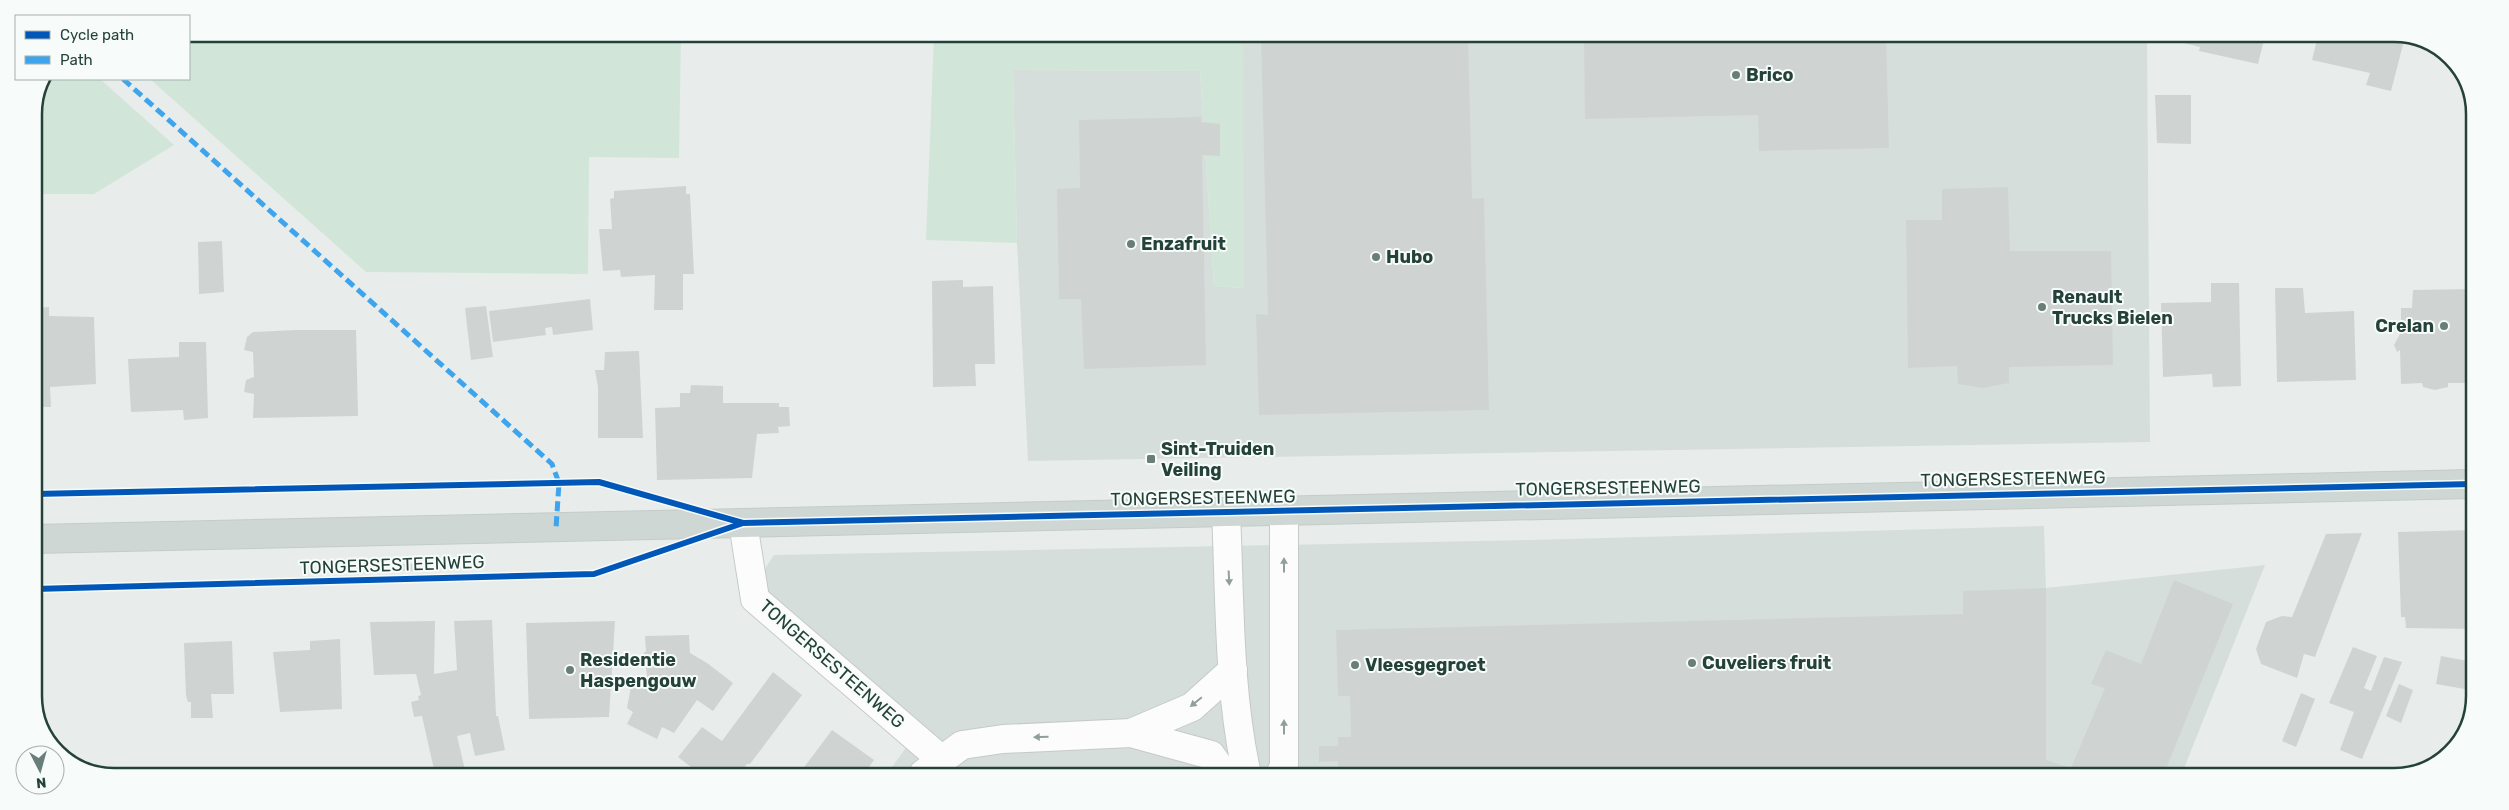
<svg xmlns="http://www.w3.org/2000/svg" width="2509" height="810" font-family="Rubik,sans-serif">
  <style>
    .built { fill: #d6dedb }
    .green { fill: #d1e6d8 }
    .building { fill: #cfd4d2 }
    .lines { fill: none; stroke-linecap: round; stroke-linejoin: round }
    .minor-casing { stroke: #c5cac8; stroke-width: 30 }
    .major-casing { stroke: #c3ccc9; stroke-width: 30 }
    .minor { stroke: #fcfcfc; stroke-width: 28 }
    .major { stroke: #cfd7d5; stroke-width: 28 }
    .quiet { stroke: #3ea4ec; stroke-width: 5; stroke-dasharray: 10 5; stroke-linecap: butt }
    .cycleway-casing { stroke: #f7fbf9; stroke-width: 9 }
    .cycleway { stroke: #0057b8; stroke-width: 6 }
    .oneway { fill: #909f9b }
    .poi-dot { fill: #697e78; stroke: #f7fbf9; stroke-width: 2 }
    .labels { text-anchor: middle; stroke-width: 4; stroke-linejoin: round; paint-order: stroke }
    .poi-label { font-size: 18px; font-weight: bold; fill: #24423a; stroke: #f7fbf9; text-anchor: start }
    .street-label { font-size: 18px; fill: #24423a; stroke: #f7fbf9 }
    .rim { fill: none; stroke: #24423a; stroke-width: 2.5 }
  </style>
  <rect width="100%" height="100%" fill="#e8edeb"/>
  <g class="built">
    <polygon points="1243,35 2147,36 2150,442 1028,461 1017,243 1013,70 1200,71 1214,286 1243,288"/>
    <polygon points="2044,526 2046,588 2265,565 2181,776 887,774 921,727 767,590 764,570 774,555 1529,540"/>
  </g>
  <g class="green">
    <polygon points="189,34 681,34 679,158 589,157 588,274 366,272 150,79 189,79"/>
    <polygon points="934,35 1243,35 1244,288 1214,286 1200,71 1013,70 1017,243 926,240"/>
    <polygon points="49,79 100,79 174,145 94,194 34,194 34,115"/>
  </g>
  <g class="building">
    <polygon points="1261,35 1468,35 1472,199 1484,198 1489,410 1259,415 1256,314 1268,315"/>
    <polygon points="1584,36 1886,36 1889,148 1759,151 1758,115 1585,119"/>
    <polygon points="2167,36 2265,36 2258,64 2199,51 2200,47 2167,39"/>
    <polygon points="2318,36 2405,37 2391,91 2366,85 2370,73 2312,60"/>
    <polygon points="2155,95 2191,95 2191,144 2157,143"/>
    <polygon points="1201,117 1201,122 1220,124 1220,156 1202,155 1206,365 1084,369 1081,299 1059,299 1057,189 1080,188 1079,120"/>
    <polygon points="686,186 686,194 690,194 694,274 683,274 683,310 654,310 655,275 621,277 620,270 603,271 599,229 612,229 610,199 614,198 614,191"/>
    <polygon points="2008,187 2010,251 2111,251 2113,365 2009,367 2009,383 1983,388 1958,384 1957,366 1908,368 1906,220 1942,220 1942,189"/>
    <polygon points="222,241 224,292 199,294 198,242"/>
    <polygon points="963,280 963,287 993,286 995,364 975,364 976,386 933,387 932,281"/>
    <polygon points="2211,283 2239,283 2241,386 2213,387 2212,374 2163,377 2161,303 2211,302"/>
    <polygon points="2275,288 2303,288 2305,313 2354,311 2356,380 2277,382"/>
    <polygon points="2474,289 2474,310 2468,308 2469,383 2448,383 2448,387 2435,390 2423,387 2422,383 2401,384 2400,350 2397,352 2394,345 2401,332 2401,308 2412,308 2413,290"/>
    <polygon points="590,299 593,330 553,335 552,327 545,328 546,335 493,342 489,311"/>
    <polygon points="486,306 493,357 471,360 465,308"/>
    <polygon points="49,307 49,316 94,317 96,384 50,387 51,407 34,407 34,308"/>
    <polygon points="295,330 356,330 358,416 253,418 254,394 244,392 246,380 254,377 253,352 244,350 247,337 253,332"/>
    <polygon points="179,342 206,342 208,418 184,420 183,410 131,412 128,359 179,357"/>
    <polygon points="639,351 643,438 598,438 598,387 595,370 604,370 605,352"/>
    <polygon points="691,385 723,386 723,403 779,403 779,407 789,407 790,426 778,427 779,433 757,434 752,478 657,480 655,408 680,407 680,393 690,393"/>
    <polygon points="2473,530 2473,629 2406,628 2405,617 2401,617 2398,532"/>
    <polygon points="2362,533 2315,657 2304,654 2297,678 2261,664 2256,649 2266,622 2282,616 2292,617 2326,534"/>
    <rect x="400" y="564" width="22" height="7"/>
    <polygon points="2174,580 2233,604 2163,776 2088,776 2071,768 2105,688 2091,684 2106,650 2141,664"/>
    <polygon points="2046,588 2046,760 2071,768 2070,776 1338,775 1338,761 1319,762 1319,746 1338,746 1338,737 1351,737 1350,696 1338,696 1336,630 1963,614 1963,591"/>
    <polygon points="492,620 496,716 498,716 505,750 475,756 470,733 457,736 466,774 435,774 422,716 414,717 411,702 419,700 418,696 421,695 416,674 374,675 370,622 435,621 434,674 457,670 454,621"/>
    <polygon points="615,621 609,717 529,719 526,623"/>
    <polygon points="689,635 690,653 707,663 733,683 713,711 697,700 674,733 662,727 657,739 627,724 633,712 627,708 632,681 648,684 644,652 646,652 645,636"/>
    <polygon points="340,639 342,709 280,712 273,652 310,650 310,641"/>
    <polygon points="232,641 234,694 211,694 213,718 191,718 191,702 188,702 186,696 184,643"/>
    <polygon points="2353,647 2377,656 2364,688 2371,691 2384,657 2402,662 2362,759 2340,750 2354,712 2329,703"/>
    <polygon points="2441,656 2473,662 2470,690 2436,684"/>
    <polygon points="773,672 802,695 750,764 747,764 740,774 700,774 678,757 702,727 722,741"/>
    <polygon points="2399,684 2413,690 2401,723 2386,716"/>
    <polygon points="2301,693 2315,699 2296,747 2282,741"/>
    <polygon points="832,730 874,760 864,774 799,774"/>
  </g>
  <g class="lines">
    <g class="minor-casing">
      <g id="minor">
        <path d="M1226 512C1230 599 1228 690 1247 775"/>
        <polyline points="743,523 755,599 942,760"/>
        <polyline points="1131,733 1211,755 1225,775"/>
        <polyline points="923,774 962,745 1003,739 1131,733 1192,707 1233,670"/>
        <polyline points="1280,775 1284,766 1284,511"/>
      </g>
    </g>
    <g class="major-casing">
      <polyline id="major" points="34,539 2473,484"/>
    </g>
    <use href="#minor" class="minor"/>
    <use href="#major" class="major"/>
    <polyline class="quiet" points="123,79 552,464 559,483 556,528"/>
    <g class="cycleway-casing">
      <g id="cycleway">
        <polyline points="34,494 599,482 743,523 2473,484"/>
        <polyline points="34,589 594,574 743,523"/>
      </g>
    </g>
    <use href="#cycleway" class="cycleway"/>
  </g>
  <defs><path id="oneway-solid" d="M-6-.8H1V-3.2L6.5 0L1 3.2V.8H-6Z" transform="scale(1.25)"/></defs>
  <g class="oneway">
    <use href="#oneway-solid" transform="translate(1284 565) rotate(-90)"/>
    <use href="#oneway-solid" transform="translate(1229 578) rotate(87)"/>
    <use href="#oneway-solid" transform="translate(1196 702) rotate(141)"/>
    <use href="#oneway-solid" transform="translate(1284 727) rotate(-90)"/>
    <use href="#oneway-solid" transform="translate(1041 737) rotate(178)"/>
  </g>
  <g class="poi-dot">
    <circle cx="1736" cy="75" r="5"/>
    <circle cx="1131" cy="244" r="5"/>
    <circle cx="1376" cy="257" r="5"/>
    <circle cx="2042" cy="307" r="5"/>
    <circle cx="2444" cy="326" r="5"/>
    <rect x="1146" y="454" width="10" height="10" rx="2.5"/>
    <circle cx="1692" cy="663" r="5"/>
    <circle cx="1355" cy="665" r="5"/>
    <circle cx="570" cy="670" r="5"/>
  </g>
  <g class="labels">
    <g class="poi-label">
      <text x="1746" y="81">Brico</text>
      <text x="1141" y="250">Enzafruit</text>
      <text x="1386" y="263">Hubo</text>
      <text x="2052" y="303">Renault<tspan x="2052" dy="21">Trucks Bielen</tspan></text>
      <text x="2434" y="332" text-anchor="end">Crelan</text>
      <text x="1161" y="455">Sint-Truiden<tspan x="1161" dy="21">Veiling</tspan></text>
      <text x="580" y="666">Residentie<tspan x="580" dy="21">Haspengouw</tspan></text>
      <text x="1702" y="669">Cuveliers fruit</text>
      <text x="1365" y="671">Vleesgegroet</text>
    </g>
    <g class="street-label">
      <text transform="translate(2013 479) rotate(-1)" y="6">TONGERSESTEENWEG</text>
      <text transform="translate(1608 488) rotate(-1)" y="6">TONGERSESTEENWEG</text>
      <text transform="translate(1203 498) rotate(-1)" y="6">TONGERSESTEENWEG</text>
      <text transform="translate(392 565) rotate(-2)" y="6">TONGERSESTEENWEG</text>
      <text transform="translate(832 664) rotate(41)" y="6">TONGERSESTEENWEG</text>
    </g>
  </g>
  <path d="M0 0H2509V810H0ZM114 42H2394A72 72 0 0 1 2466 114V696A72 72 0 0 1 2394 768H114A72 72 0 0 1 42 696V114A72 72 0 0 1 114 42Z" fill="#f7fbf9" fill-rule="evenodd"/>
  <path class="rim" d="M114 42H2394A72 72 0 0 1 2466 114V696A72 72 0 0 1 2394 768H114A72 72 0 0 1 42 696V114A72 72 0 0 1 114 42Z"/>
  <rect x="15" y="15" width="175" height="65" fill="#f7fbf9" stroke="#a3b1ad"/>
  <rect x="25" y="31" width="25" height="8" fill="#0057b8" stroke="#a3b1ad"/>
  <text x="60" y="40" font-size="15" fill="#24423a">Cycle path</text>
  <rect x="25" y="56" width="25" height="8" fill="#3ea4ec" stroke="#a3b1ad"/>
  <text x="60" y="65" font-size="15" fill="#24423a">Path</text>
  <g transform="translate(40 770) rotate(174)"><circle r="24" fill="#f7fbf9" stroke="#a3b1ad"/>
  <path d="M0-4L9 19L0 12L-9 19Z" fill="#697e78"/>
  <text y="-8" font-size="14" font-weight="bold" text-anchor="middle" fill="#24423a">N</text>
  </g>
</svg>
